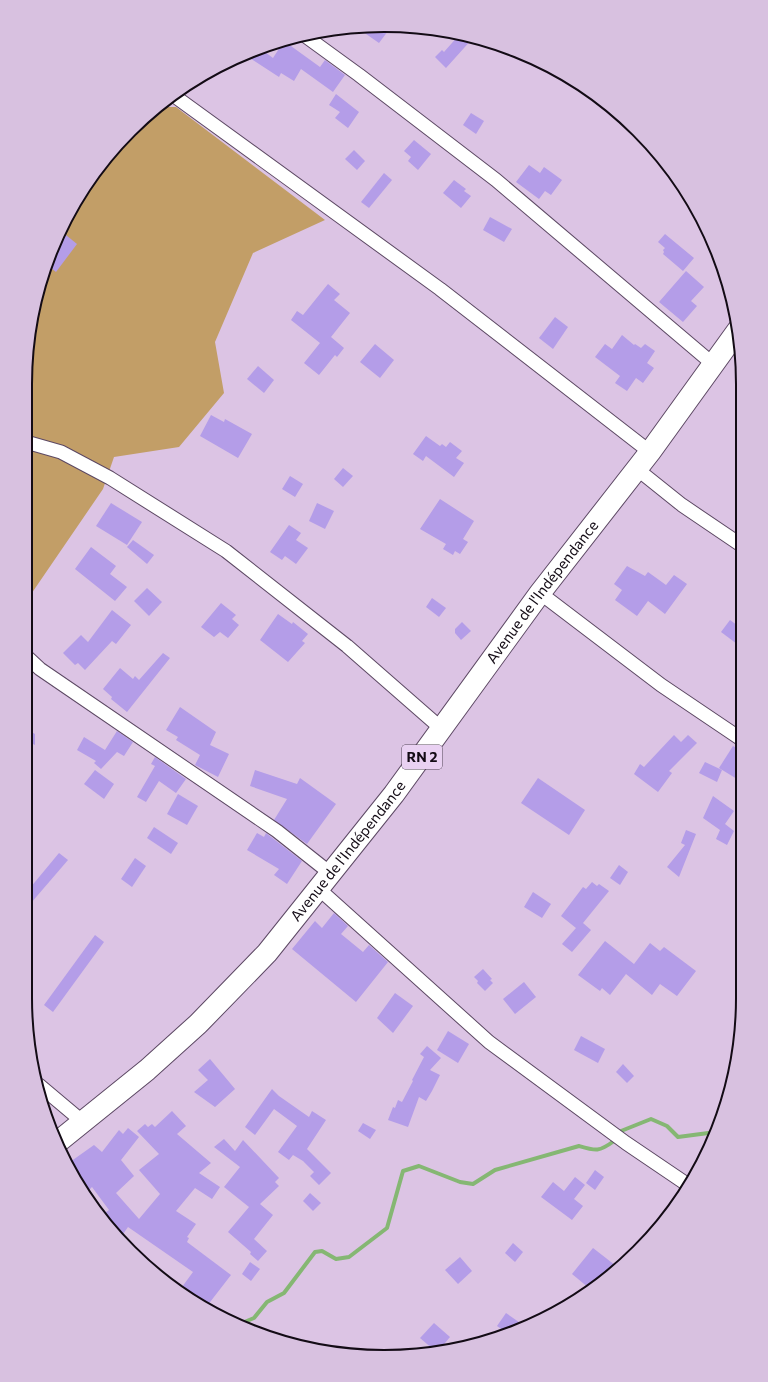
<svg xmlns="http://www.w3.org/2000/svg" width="768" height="1382" font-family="Commissioner,sans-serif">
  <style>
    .green { fill: #c29e67 }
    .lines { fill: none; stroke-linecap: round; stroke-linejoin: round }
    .stream { stroke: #85b773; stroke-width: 4 }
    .building { fill: #b49de8 }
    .street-casing { stroke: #5c4863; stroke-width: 15 }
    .primary-casing { stroke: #5c4863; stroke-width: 23 }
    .street { stroke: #fff; stroke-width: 13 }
    .primary { stroke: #fff; stroke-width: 21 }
    .labels { text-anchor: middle; stroke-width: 3.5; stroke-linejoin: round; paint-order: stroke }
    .shield { fill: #e9d1f2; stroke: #534657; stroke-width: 1 }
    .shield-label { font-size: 14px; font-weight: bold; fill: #130b15 }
    .street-label { font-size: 15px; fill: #130b15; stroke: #e9d1f2 }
    .rim { fill: none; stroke: #130b15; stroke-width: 2 }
  </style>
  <rect width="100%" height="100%" fill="#dcc4e4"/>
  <polygon class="green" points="157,107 176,107 325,220 253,253 215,342 224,393 179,447 114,457 103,489 25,603 26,361 44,269 73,204 114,147"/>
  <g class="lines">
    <g class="stream">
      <polyline points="621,1131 651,1119 667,1126 678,1137 716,1132"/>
      <path d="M242 1323 254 1318 267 1302 284 1293 315 1252 322 1251 336 1259 349 1257 387 1228 403 1171 419 1166 460 1182 473 1184 495 1170 579 1146C596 1151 599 1152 614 1141"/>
    </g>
  </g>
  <g class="building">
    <polygon points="361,26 377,26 391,27 379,43 356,27"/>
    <polygon points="459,35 473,38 446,68 435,57 442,50 444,52"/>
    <polygon points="284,41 320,67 325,60 345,75 333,92 301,69 294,81 281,73 279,77 245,55 261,49 273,58"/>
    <polygon points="336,94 359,112 348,128 335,118 340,112 329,105"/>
    <polygon points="471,113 484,121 476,134 463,125"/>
    <polygon points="414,140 431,154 418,170 408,161 411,157 404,151"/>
    <polygon points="354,150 365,161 357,170 345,159"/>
    <polygon points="529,165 540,173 544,167 562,180 551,195 545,191 539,199 516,182"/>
    <polygon points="384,173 392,180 369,208 361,202"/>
    <polygon points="454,180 466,189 464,191 471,196 461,208 443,193"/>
    <polygon points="490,217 512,229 504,242 483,230"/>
    <polygon points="61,231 77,244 56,272 46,264"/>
    <polygon points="665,234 694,258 683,271 663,254 664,252 663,250 665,248 658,242"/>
    <polygon points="686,271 704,287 691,301 697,306 683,322 659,302"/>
    <polygon points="328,284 340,294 334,300 350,313 331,337 344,348 337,357 335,355 319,375 304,363 320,343 291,320 297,311 303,315"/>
    <polygon points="555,317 568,327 553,349 539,338"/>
    <polygon points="622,335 634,345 635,344 641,348 645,344 655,351 647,363 654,368 643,383 636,378 627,391 615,383 620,376 595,357 605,344 612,349"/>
    <polygon points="375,344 394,360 380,378 360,362"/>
    <polygon points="258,366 274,380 264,393 247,379"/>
    <polygon points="211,415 224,422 225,419 252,434 238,458 200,436"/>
    <polygon points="426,436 440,446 442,444 446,447 450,442 462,451 456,458 464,463 454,477 426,456 423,461 413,454"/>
    <polygon points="343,468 353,476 343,487 334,479"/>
    <polygon points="290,476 303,484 295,497 282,489"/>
    <polygon points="440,499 474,521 463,539 468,542 460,554 455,551 453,555 443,549 446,544 420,529"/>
    <polygon points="111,503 142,522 127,545 96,526"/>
    <polygon points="317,503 334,511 325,529 309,521"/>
    <polygon points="289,525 301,533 296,540 308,548 296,564 285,556 282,560 270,552"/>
    <polygon points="133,540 154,555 147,564 127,547"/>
    <polygon points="91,547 116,566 110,574 127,587 115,601 75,569"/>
    <polygon points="627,566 645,576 648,572 666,585 674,575 687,584 665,614 648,601 637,616 615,600 622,590 614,584"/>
    <polygon points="147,588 162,602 149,616 134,601"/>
    <polygon points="432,598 446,608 439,617 426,607"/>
    <polygon points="221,603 236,615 232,619 239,625 228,638 220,632 214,637 201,627"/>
    <polygon points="112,610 131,625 116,644 112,641 85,670 78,663 75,665 63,653 81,635 88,642"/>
    <polygon points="278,614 292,624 293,622 308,634 302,641 305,643 288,662 260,640"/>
    <polygon points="730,620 741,628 741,647 721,632"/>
    <polygon points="462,622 471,631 461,640 455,633 455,629"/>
    <polygon points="163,653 170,658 127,712 111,699 112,697 103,689 120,668 133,679 135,676 139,680"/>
    <polygon points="180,707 216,732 210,745 229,754 218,777 195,765 200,755 176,740 178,737 166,730"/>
    <polygon points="28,730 35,734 35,745 25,740"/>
    <polygon points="117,731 133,742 124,756 117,752 101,769 94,763 96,761 77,750 84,737 105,750"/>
    <polygon points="674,735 681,742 688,735 697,743 669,771 672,773 658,792 634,774 640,764 644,767"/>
    <polygon points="733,746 741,751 741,773 737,779 719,768"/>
    <polygon points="155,757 186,779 176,793 159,781 146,802 137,797 155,766 151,764"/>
    <polygon points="705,762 722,770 717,782 699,773"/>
    <polygon points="95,770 114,784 104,799 84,784"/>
    <polygon points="255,770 297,784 300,778 336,804 307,844 274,820 287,799 250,786"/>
    <polygon points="538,778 585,810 569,835 521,803"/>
    <polygon points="178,794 198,806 187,825 167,814"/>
    <polygon points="713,796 734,811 725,824 734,831 727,845 716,839 720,830 703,818"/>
    <polygon points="154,827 178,843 171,854 147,838"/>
    <polygon points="686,830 696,834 679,877 667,867 685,845 681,843"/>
    <polygon points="257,833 264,837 266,833 302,861 287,884 274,875 279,869 247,850"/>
    <polygon points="59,853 68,860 25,910 25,894"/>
    <polygon points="135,858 146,866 132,887 121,879"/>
    <polygon points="619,865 628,872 620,885 610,878"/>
    <polygon points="592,882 597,886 599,884 609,891 583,923 591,930 572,952 562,944 576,928 561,916 583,887 586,889"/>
    <polygon points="533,892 551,904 542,918 524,907"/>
    <polygon points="334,913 348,926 341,934 363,952 369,945 388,962 356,1002 292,949 315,921 322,928"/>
    <polygon points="95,935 104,942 53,1012 44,1005"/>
    <polygon points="605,941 634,964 650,943 660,951 664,947 696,971 677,996 660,984 652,995 626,974 610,995 602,988 600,991 578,975"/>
    <polygon points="483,969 492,979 490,980 493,983 485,991 477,983 478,981 474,977"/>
    <polygon points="524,982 536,997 515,1014 503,999"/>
    <polygon points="395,993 413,1006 393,1033 377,1018"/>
    <polygon points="448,1031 469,1044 458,1063 437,1050"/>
    <polygon points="581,1036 605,1049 598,1063 574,1050"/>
    <polygon points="427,1046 441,1058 430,1070 440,1075 432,1091 426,1101 419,1097 408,1127 388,1120 393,1107 395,1108 398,1100 402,1102 413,1081 412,1080 424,1057 420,1054"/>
    <polygon points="210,1059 235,1089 215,1107 194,1092 208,1080 198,1070"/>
    <polygon points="623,1064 634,1076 627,1083 616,1072"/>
    <polygon points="272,1089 279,1096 309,1117 312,1111 326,1120 307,1149 331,1173 319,1185 310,1176 314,1172 303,1161 293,1155 289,1160 278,1152 297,1126 274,1109 255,1135 245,1127"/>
    <polygon points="172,1111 186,1126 177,1134 211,1163 199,1173 220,1187 212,1199 195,1188 176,1211 196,1224 187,1237 189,1238 187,1242 231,1275 207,1306 182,1287 193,1272 128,1227 121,1237 99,1217 109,1210 92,1187 86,1193 70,1162 94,1145 102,1152 119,1130 123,1134 128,1128 139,1137 121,1160 134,1176 116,1193 139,1219 160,1194 139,1170 159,1154 137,1131 145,1124 148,1127 152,1124 155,1127"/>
    <polygon points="363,1123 376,1130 370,1139 358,1131"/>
    <polygon points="224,1139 235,1151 243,1140 279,1178 275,1182 279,1186 260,1204 273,1215 254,1239 267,1251 258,1261 250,1254 251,1252 228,1232 249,1207 224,1187 240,1167 214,1147"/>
    <polygon points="595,1170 604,1177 595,1190 586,1183"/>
    <polygon points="575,1177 585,1185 574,1199 583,1206 572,1220 541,1197 553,1182 564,1191"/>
    <polygon points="310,1193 321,1203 313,1211 303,1201"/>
    <polygon points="513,1243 523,1252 515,1262 505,1253"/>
    <polygon points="593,1248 620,1269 589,1288 572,1274"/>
    <polygon points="460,1257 472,1271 458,1284 445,1270"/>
    <polygon points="250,1262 260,1269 251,1281 242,1274"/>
    <polygon points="506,1313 526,1327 507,1333 497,1326"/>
    <polygon points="434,1323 450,1337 440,1349 434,1350 420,1338"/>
  </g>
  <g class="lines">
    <g class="street-casing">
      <g id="street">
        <polyline points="304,35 359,75 496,180 713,364"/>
        <polyline points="173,95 440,289 650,452"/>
        <polyline points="26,442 61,452 110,478 226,551 347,646 443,730"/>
        <polyline points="637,469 682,505 741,545"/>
        <polyline points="540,593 661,685 741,739"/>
        <polyline points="25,655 40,669 277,831 330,873"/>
        <polyline points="319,889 489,1042 626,1143 688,1185"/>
        <polyline points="39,1085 83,1122"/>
      </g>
    </g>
    <g class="primary-casing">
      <g id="primary">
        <path id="s1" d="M59 1141 147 1070 198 1024 267 953 394 794 540 593 650 452 738 330"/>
      </g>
    </g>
    <use href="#street" class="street"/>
    <use href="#primary" class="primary"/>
  </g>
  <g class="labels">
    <rect class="shield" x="402" y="745" width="40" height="24" rx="3"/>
    <g class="shield-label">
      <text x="422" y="762">RN 2</text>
    </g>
    <g class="street-label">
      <text dy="5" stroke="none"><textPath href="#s1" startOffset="735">Avenue de l'Indépendance</textPath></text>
      <text dy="5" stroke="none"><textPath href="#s1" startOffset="411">Avenue de l'Indépendance</textPath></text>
    </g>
  </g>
  <path d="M0 0H768V1382H0ZM384 32H384A352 352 0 0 1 736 384V998A352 352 0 0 1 384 1350H384A352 352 0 0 1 32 998V384A352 352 0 0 1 384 32Z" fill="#d8c1e0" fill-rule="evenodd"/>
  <path class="rim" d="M384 32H384A352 352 0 0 1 736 384V998A352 352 0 0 1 384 1350H384A352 352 0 0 1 32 998V384A352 352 0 0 1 384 32Z"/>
</svg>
